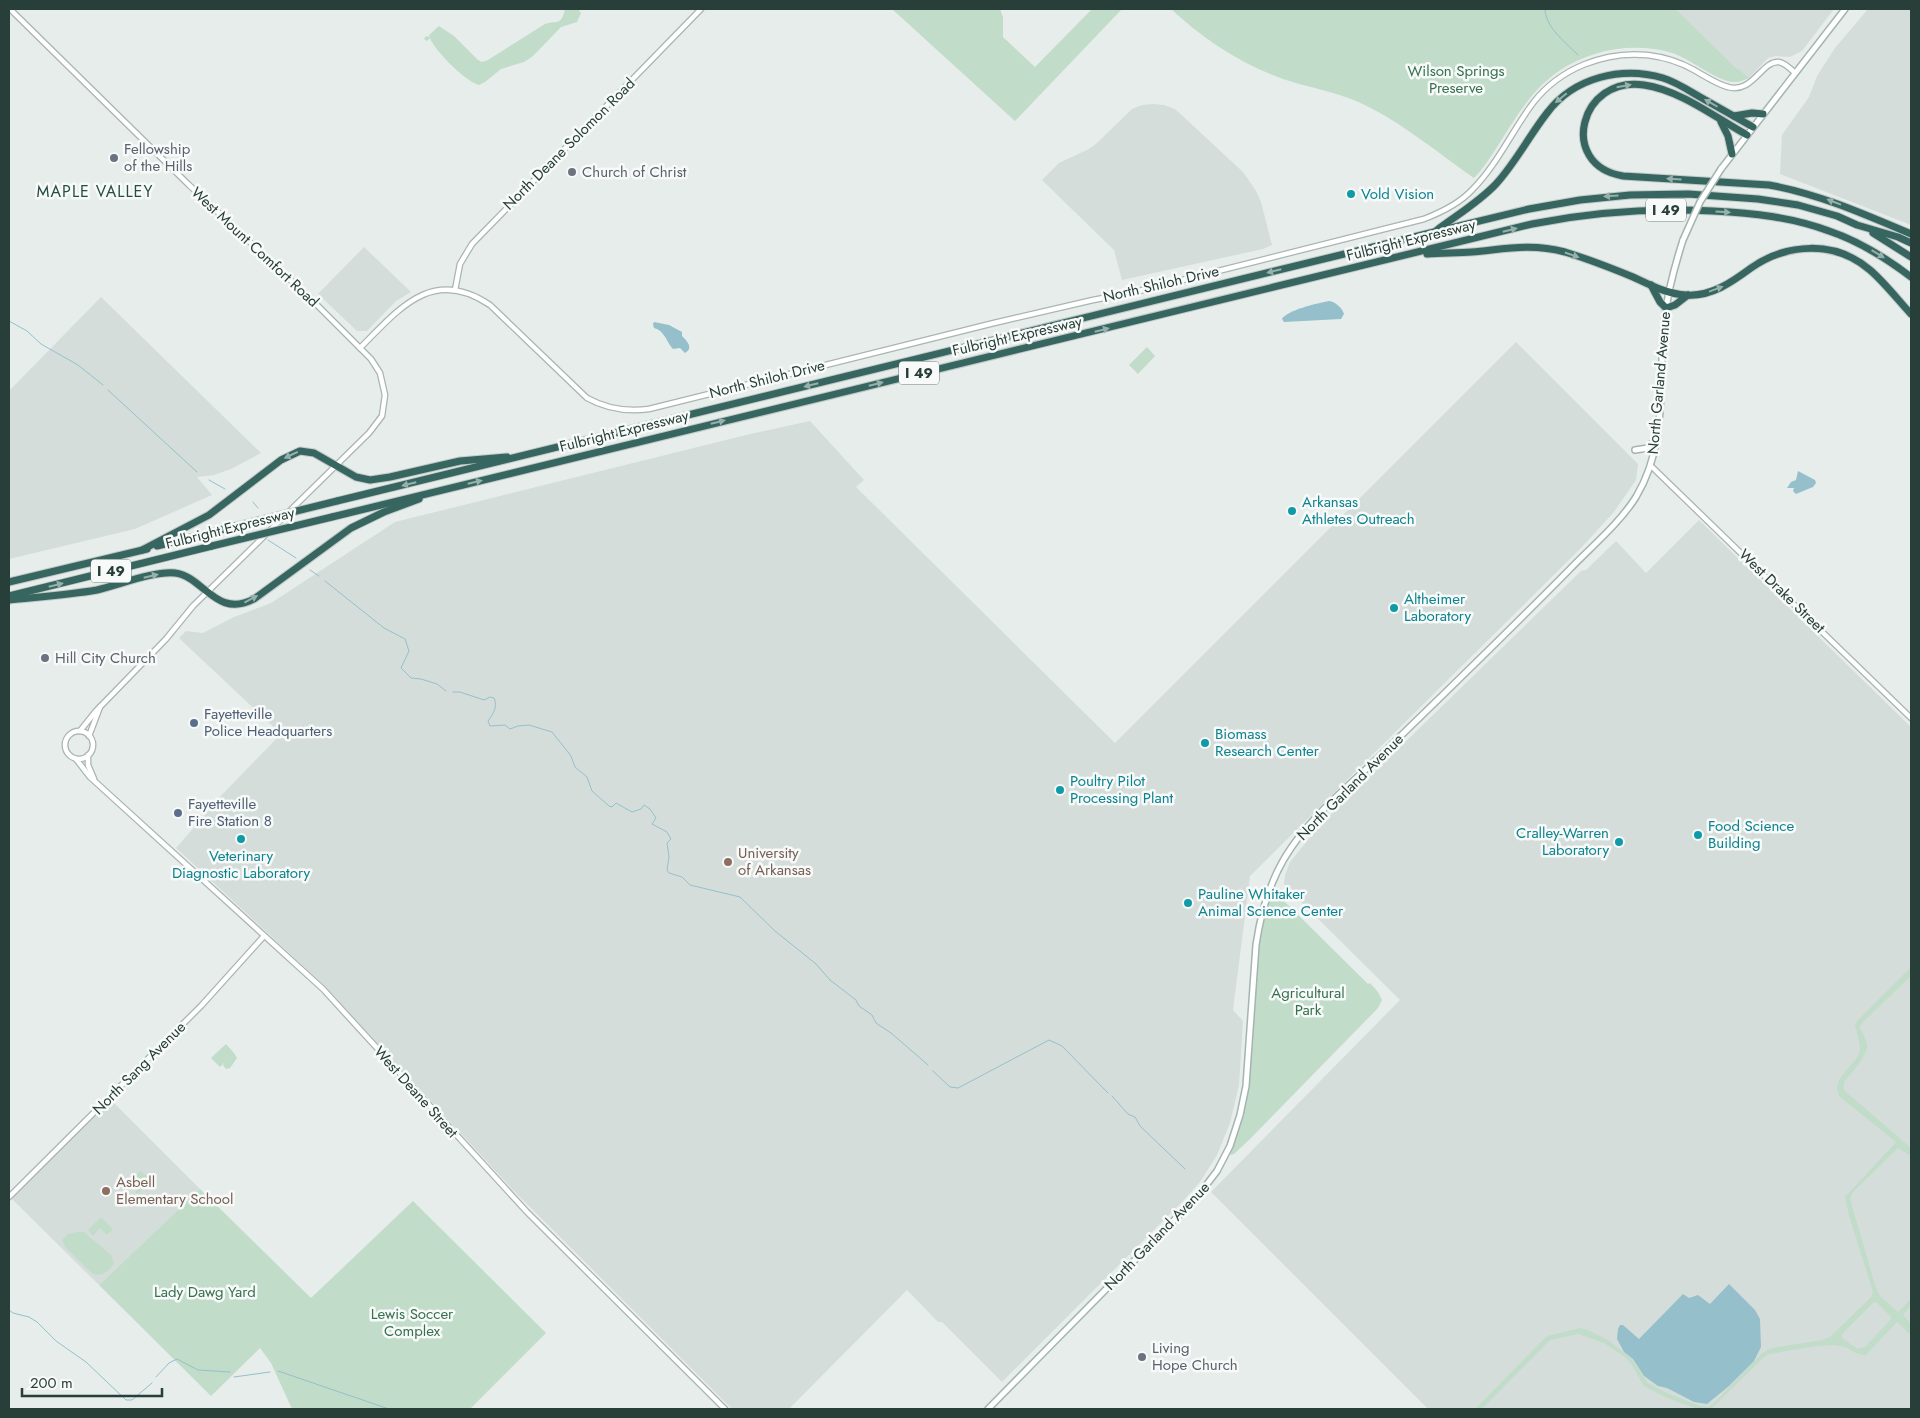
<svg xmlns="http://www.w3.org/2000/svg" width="1920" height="1418" font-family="Jost,sans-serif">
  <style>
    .built { fill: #d5ddda }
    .green { fill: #c2dcca; fill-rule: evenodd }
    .water { fill: #95c0cb }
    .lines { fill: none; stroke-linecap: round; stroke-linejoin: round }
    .stream { stroke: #95c0cb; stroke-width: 1 }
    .tertiary-casing { stroke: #a9b5b2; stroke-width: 7 }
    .secondary-casing { stroke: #a3b5af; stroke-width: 8 }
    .motorway-casing { stroke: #c3c9c8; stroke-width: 9 }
    .tertiary { stroke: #fff; stroke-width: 4.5 }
    .secondary { stroke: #fff; stroke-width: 5 }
    .motorway { stroke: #36665f; stroke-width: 7 }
    .secondary-bridge-casing { stroke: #a3b5af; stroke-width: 8; stroke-linecap: butt }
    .motorway-bridge-casing { stroke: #c3c9c8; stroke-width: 9; stroke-linecap: butt }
    .secondary-bridge { stroke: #fff; stroke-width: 5 }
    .motorway-bridge { stroke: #36665f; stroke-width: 7 }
    .oneway { fill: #96b0ac }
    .worship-dot { fill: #6b7280; stroke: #f7faf8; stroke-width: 2 }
    .culture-dot { fill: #0f9aa8; stroke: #f7faf8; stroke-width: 2 }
    .service-dot { fill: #5c6f8a; stroke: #f7faf8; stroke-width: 2 }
    .education-dot { fill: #8d6e63; stroke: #f7faf8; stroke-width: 2 }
    .labels { text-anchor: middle; stroke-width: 5; stroke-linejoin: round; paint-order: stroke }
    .shield { fill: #f7faf8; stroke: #657672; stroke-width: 1 }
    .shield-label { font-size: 14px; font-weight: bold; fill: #273e39 }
    .park-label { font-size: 15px; fill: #36704f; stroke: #f7faf8 }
    .street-label { font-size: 15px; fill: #273e39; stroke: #f7faf8 }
    .worship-label { font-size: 15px; fill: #5b616d; stroke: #f7faf8; text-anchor: start }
    .culture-label { font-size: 15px; fill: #0d838f; stroke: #f7faf8; text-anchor: start }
    .service-label { font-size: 15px; fill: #4e5e75; stroke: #f7faf8; text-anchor: start }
    .education-label { font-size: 15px; fill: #785e54; stroke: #f7faf8; text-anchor: start }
    .neighbourhood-label { font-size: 16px; letter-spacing: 1px; fill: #254e46; stroke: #f7faf8 }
  </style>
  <rect width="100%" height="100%" fill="#e6edeb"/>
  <g class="built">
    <polygon points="1676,9 1834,9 1802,51 1790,57 1776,56 1768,58 1749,78 1739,69 1737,69"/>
    <polygon points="1868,9 1911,9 1911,225 1780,174 1782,135 1809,97 1817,76 1835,48"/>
    <polygon points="1153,104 1164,105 1175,109 1243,172 1256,191 1261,202 1272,245 1263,249 1122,280 1114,250 1042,180 1059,163 1089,149 1097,143 1132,109 1142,105"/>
    <polygon points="364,247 411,292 396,301 367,331 357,331 318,294"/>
    <polygon points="101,297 261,453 231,469 214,475 197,477 212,495 135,529 9,559 9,391"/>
    <polygon points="1516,342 1638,464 1636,480 1614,512 1581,548 1250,876 1233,1010 1243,1021 1239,1085 1230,1123 1217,1155 1200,1182 1184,1200 1002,1382 942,1322 938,1322 907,1290 789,1409 732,1409 513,1190 325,986 176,848 210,809 209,808 281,734 179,638 186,631 203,633 234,617 271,603 395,522 746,435 810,421 864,480 856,487 1115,743"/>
    <polygon points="1699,520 1911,727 1911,1409 1428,1409 1211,1192 1400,1000 1292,893 1284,884 1285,875 1290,862 1321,824 1581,571 1586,570 1616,541 1646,573"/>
    <polygon points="109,1098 200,1189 99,1285 9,1196"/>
  </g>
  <g class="green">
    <path d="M565 9H578L581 13 577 22 561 27 533 56 524 62 501 69 485 82 479 85C466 82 434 50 430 38L427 41 424 39 426 36 430 37 429 35 439 26 454 36 478 60 482 62 488 60 545 24C558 20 561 26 565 9Z"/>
    <polygon points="892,9 1000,9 1003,17 1003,37 1035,67 1092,9 1122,9 1015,121"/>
    <path d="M1171 9H1676L1737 69H1739L1749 78C1744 80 1740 82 1734 82 1718 82 1691 59 1672 53 1634 42 1592 49 1559 71 1531 90 1515 119 1497 147 1490 158 1483 169 1474 178 1438 153 1395 117 1356 101 1332 91 1307 87 1283 79 1241 64 1203 39 1171 9Z"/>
    <polygon points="1147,347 1155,356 1138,374 1129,365"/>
    <path d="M1275 889 1283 897 1282 899 1368 984 1370 983 1378 992 1382 1000 1378 1008 1250 1139 1234 1154 1231 1155 1230 1152C1237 1134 1244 1116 1247 1097 1258 1029 1247 956 1272 891Z"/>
    <path d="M1911 967V976L1862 1023 1860 1027 1867 1043V1049L1861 1061 1844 1082V1090L1911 1148V1156L1898 1148 1852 1193 1850 1199 1876 1288 1881 1297 1898 1312 1911 1299V1305L1903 1315 1911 1324V1335L1897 1322 1866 1355C1856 1356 1849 1347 1840 1346 1823 1343 1788 1351 1770 1354L1764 1357 1711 1409H1698L1667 1398 1644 1386 1632 1365 1625 1357 1604 1343 1578 1334 1550 1340 1547 1343 1482 1409H1475L1547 1336 1580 1328 1588 1330 1608 1340 1632 1359 1647 1382 1660 1390 1700 1406 1708 1407 1713 1404 1762 1353 1772 1348 1822 1340 1830 1337 1871 1297 1873 1292 1849 1216 1845 1197 1896 1142 1840 1097C1829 1080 1854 1067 1859 1053 1862 1045 1856 1033 1855 1025L1856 1022ZM1876 1302 1891 1317V1319L1865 1347 1858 1349 1842 1338V1334L1873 1303Z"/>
    <polygon points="226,1044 234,1053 237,1058 230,1068 226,1069 223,1065 225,1062 220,1067 211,1058"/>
    <polygon points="140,1171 150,1178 138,1194 135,1192 138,1188 139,1180 135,1176"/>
    <polygon points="200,1189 311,1298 413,1201 546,1333 470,1409 292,1409 271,1363 260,1348 211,1396 99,1285"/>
    <polygon points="101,1217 113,1229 107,1235 100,1228 93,1236 88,1230"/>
    <path d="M77 1232H84L111 1255 114 1263C109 1271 103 1277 93 1274L66 1248 62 1240 68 1234Z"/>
  </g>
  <g class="water">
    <path d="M1329 301C1336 302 1342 308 1344 314L1341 319 1284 322 1282 319C1287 310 1318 303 1329 301Z"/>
    <path d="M654 322 669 325 682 332V336C687 341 694 348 685 353L680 348 673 349C666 341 664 330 654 328L653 324Z"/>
    <polygon points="1798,471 1815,480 1816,483 1813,487 1796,494 1793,491 1794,488 1787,488 1791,482 1796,480"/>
    <polygon points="1729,1284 1755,1310 1760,1319 1761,1347 1754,1361 1729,1386 1707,1404 1694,1402 1667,1388 1658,1386 1644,1376 1633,1359 1624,1352 1617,1339 1618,1329 1620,1325 1623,1325 1639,1339 1683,1294 1689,1298 1698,1295 1710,1304"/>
  </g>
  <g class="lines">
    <g class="stream">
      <path d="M1545 9C1545 27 1566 43 1578 55"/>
      <polyline points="9,321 27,331 41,344 78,365 103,385"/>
      <polyline points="108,390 197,472"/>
      <polyline points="209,480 225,489"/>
      <polyline points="253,502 258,508"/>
      <polyline points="268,540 296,558"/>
      <polyline points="310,570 319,576"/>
      <polyline points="325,581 384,628 405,639 409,651 401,668 411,678 421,679 437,684 446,691"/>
      <path d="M453 692H460L484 700 490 697 494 698C498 707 493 714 488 721L490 726 505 725 510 729 518 726 529 725 552 732 571 756 575 767 587 777 592 791 609 806 612 807 616 803 632 812 641 809 644 805 650 809 656 818 652 824 667 832 671 839 667 843 669 857 667 870 669 873 682 877 690 885 740 897 775 931 816 964 830 980 856 1000 859 1006 872 1015 876 1023 891 1033 928 1065"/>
      <polyline points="933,1071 950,1087 958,1088 1049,1040 1062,1046 1108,1093"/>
      <polyline points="1112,1096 1128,1114 1135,1117 1140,1126 1185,1169"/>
      <polyline points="9,1310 13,1313 29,1317 37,1322 56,1341 86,1362 126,1400 132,1400 152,1383"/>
      <polyline points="278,1371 389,1409"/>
      <polyline points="156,1377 169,1363 177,1359 198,1370 230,1372"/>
      <polyline points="234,1377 270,1372"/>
    </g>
    <g class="tertiary-casing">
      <g id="tertiary">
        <polyline points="10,9 189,185 313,301 371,359 380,373 385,395 382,416 369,433 193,606 166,639 96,711 80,731"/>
        <polyline points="455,290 460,264 472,244 701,9"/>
        <path d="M360 348C399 309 432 266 490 305L587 398C607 409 627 412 649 409L994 323 1093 300 1135 292 1424 219C1442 212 1459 204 1472 190 1497 165 1512 131 1533 103 1560 68 1605 51 1647 55 1664 57 1680 62 1694 70 1705 76 1716 84 1728 87 1753 94 1762 60 1779 62 1785 63 1791 69 1795 73"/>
        <polyline points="1651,466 1911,718"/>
        <circle cx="79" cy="745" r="14"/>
        <polyline points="89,736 100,707"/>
        <polyline points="88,755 88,765 94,779"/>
        <polyline points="76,759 90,777 323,989 527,1212 725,1409"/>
        <polyline points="9,1197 201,1006 264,936"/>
      </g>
    </g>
    <g class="secondary-casing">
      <g id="secondary">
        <polyline points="1721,169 1845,9"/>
        <polyline points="1635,450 1648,448 1657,437"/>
        <path d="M988 1409 1185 1209 1201 1192 1217 1171 1230 1146 1240 1115 1246 1086 1256 945C1261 910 1271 877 1291 848 1314 814 1351 784 1381 755 1444 694 1507 633 1569 570 1591 547 1619 524 1636 497 1670 440 1657 378 1665 316 1668 290 1675 265 1683 240"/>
      </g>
    </g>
    <g class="motorway-casing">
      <g id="motorway">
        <polyline points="1734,116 1752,113 1763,114"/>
        <polyline points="1721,122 1728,136 1732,154"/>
        <path d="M1747 135C1716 118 1680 90 1644 85 1580 75 1557 165 1623 176L1769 185C1819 194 1864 214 1911 234"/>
        <path d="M1437 230C1457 215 1479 202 1496 184 1516 162 1529 136 1547 113 1574 77 1622 66 1663 78 1676 82 1688 90 1700 97 1718 107 1735 117 1753 127"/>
        <polyline points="1873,233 1911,257"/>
        <path d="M1427 254C1442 253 1457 253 1472 252 1506 249 1531 243 1565 252 1588 259 1611 268 1633 277 1650 285 1667 294 1686 295 1711 297 1732 282 1751 268 1787 243 1835 240 1870 270 1885 283 1898 300 1911 314"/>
        <polyline points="1651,285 1660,302 1666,308 1675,305 1688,295"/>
        <polyline points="337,501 1434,232 1529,209 1580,200 1630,195 1688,194 1758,199 1798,205 1837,216 1857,225 1898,237 1911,243"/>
        <path d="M332 517 1532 224C1592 212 1652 208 1713 211 1753 213 1791 217 1829 231 1859 241 1886 258 1911 277"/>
        <polyline points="157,546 232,527"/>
        <polyline points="142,550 209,515 281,460 300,451 314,453 356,477 370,480 390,477 460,461 507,457"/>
        <polyline points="9,582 147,549"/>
        <polyline points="9,596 212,546"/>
        <path d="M9 600C38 597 68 595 97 590 119 585 153 571 175 573 203 576 216 619 254 599L351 528 384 512 419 499"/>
      </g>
    </g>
    <use href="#tertiary" class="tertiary"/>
    <use href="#secondary" class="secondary"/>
    <use href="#motorway" class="motorway"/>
    <g class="secondary-bridge-casing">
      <polyline id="secondary-bridge" points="1683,240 1700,202 1721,169"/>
    </g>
    <g class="motorway-bridge-casing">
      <g id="motorway-bridge">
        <polyline points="232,527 337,501"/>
        <polyline points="212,546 332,517"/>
      </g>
    </g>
    <use href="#secondary-bridge" class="secondary-bridge"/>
    <use href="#motorway-bridge" class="motorway-bridge"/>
  </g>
  <defs><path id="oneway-solid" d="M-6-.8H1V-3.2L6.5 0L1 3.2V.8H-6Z" transform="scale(1.25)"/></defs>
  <g class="oneway">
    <use href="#oneway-solid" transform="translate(1624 86) rotate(-10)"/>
    <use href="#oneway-solid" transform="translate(1561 98) rotate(140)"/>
    <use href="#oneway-solid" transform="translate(1711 103) rotate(-150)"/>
    <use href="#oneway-solid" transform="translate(1674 179) rotate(-177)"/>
    <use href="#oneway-solid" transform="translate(1611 196) rotate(176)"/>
    <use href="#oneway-solid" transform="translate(1834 202) rotate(-159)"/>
    <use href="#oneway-solid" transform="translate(1723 212) rotate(3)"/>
    <use href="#oneway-solid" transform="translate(1510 230) rotate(-14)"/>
    <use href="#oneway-solid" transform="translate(1878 254) rotate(31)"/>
    <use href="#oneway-solid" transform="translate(1572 255) rotate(19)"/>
    <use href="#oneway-solid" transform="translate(1274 271) rotate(166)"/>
    <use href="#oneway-solid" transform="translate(1716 289) rotate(-20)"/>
    <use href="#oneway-solid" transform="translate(1102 330) rotate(-14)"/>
    <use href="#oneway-solid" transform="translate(876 384) rotate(-14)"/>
    <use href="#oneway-solid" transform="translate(811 385) rotate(166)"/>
    <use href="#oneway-solid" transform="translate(718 422) rotate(-14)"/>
    <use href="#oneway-solid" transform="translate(291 455) rotate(155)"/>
    <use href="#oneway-solid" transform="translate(475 482) rotate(-13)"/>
    <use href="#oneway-solid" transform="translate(409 484) rotate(166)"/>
    <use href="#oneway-solid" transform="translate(151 576) rotate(-13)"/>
    <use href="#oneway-solid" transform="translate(56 585) rotate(-14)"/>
    <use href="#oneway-solid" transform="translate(251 599) rotate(-28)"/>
  </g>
  <g class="worship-dot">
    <circle cx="114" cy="158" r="5"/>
    <circle cx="572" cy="172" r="5"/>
    <circle cx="45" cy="658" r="5"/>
    <circle cx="1142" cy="1357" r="5"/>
  </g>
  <g class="culture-dot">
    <circle cx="1351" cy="194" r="5"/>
    <circle cx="1292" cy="511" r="5"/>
    <circle cx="1394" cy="608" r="5"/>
    <circle cx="1205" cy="743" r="5"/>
    <circle cx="1060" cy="790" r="5"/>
    <circle cx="1698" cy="835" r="5"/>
    <circle cx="241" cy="839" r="5"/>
    <circle cx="1619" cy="842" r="5"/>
    <circle cx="1188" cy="903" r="5"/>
  </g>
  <g class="service-dot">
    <circle cx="194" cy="723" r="5"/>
    <circle cx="178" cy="813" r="5"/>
  </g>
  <g class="education-dot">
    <circle cx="728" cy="862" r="5"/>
    <circle cx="106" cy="1191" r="5"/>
  </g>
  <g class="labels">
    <g class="shield">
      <rect x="1646" y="198.5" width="40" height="23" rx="4"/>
      <rect x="899" y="361.5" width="40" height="23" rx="4"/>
      <rect x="91" y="559.5" width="40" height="23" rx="4"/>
    </g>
    <g class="shield-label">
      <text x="1666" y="215">I 49</text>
      <text x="919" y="378">I 49</text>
      <text x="111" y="576">I 49</text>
    </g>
    <g class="park-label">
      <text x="1456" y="76">Wilson Springs<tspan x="1456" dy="17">Preserve</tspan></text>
      <text x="1308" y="998">Agricultural<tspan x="1308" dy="17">Park</tspan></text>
      <text x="205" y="1297">Lady Dawg Yard</text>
      <text x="412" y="1319">Lewis Soccer<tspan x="412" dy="17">Complex</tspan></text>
    </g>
    <g class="street-label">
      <text transform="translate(569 144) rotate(-45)" y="5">North Deane Solomon Road</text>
      <text transform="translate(1411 240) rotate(-14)" y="5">Fulbright Expressway</text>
      <text transform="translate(255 247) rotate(43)" y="5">West Mount Comfort Road</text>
      <text transform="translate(1161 284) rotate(-13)" y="5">North Shiloh Drive</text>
      <text transform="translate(1017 336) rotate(-13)" y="5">Fulbright Expressway</text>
      <text transform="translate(767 379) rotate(-14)" y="5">North Shiloh Drive</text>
      <text transform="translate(1659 383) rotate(-85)" y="5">North Garland Avenue</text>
      <text transform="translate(624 431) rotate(-14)" y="5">Fulbright Expressway</text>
      <text transform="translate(230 528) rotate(-14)" y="5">Fulbright Expressway</text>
      <text transform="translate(1782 591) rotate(44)" y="5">West Drake Street</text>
      <text transform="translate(1350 787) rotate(-45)" y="5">North Garland Avenue</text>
      <text transform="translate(139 1068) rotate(-45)" y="5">North Sang Avenue</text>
      <text transform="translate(416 1092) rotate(48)" y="5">West Deane Street</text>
      <text transform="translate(1157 1236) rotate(-46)" y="5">North Garland Avenue</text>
    </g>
    <g class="worship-label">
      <text x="124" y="154">Fellowship<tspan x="124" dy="17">of the Hills</tspan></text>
      <text x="582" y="177">Church of Christ</text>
      <text x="55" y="663">Hill City Church</text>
      <text x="1152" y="1353">Living<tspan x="1152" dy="17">Hope Church</tspan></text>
    </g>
    <g class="culture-label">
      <text x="1361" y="199">Vold Vision</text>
      <text x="1302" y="507">Arkansas<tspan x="1302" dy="17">Athletes Outreach</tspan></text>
      <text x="1404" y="604">Altheimer<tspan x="1404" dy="17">Laboratory</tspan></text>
      <text x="1215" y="739">Biomass<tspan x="1215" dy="17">Research Center</tspan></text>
      <text x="1070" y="786">Poultry Pilot<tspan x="1070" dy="17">Processing Plant</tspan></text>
      <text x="1708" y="831">Food Science<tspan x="1708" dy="17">Building</tspan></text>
      <text x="1609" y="838" text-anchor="end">Cralley-Warren<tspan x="1609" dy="17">Laboratory</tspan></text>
      <text x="241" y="861" text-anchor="middle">Veterinary<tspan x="241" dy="17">Diagnostic Laboratory</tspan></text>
      <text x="1198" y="899">Pauline Whitaker<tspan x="1198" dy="17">Animal Science Center</tspan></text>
    </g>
    <g class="service-label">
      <text x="204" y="719">Fayetteville<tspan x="204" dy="17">Police Headquarters</tspan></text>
      <text x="188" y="809">Fayetteville<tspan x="188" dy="17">Fire Station 8</tspan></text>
    </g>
    <g class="education-label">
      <text x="738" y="858">University<tspan x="738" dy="17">of Arkansas</tspan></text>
      <text x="116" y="1187">Asbell<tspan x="116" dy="17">Elementary School</tspan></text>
    </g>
    <g class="neighbourhood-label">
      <text x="95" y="197">MAPLE VALLEY</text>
    </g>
  </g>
  <rect width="1920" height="1418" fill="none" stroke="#273e39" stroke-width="20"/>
  <path d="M22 1388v8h140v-8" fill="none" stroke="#273e39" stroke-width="2.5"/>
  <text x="30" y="1388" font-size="15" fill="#273e39" stroke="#f7faf8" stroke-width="4" paint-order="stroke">200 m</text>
</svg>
